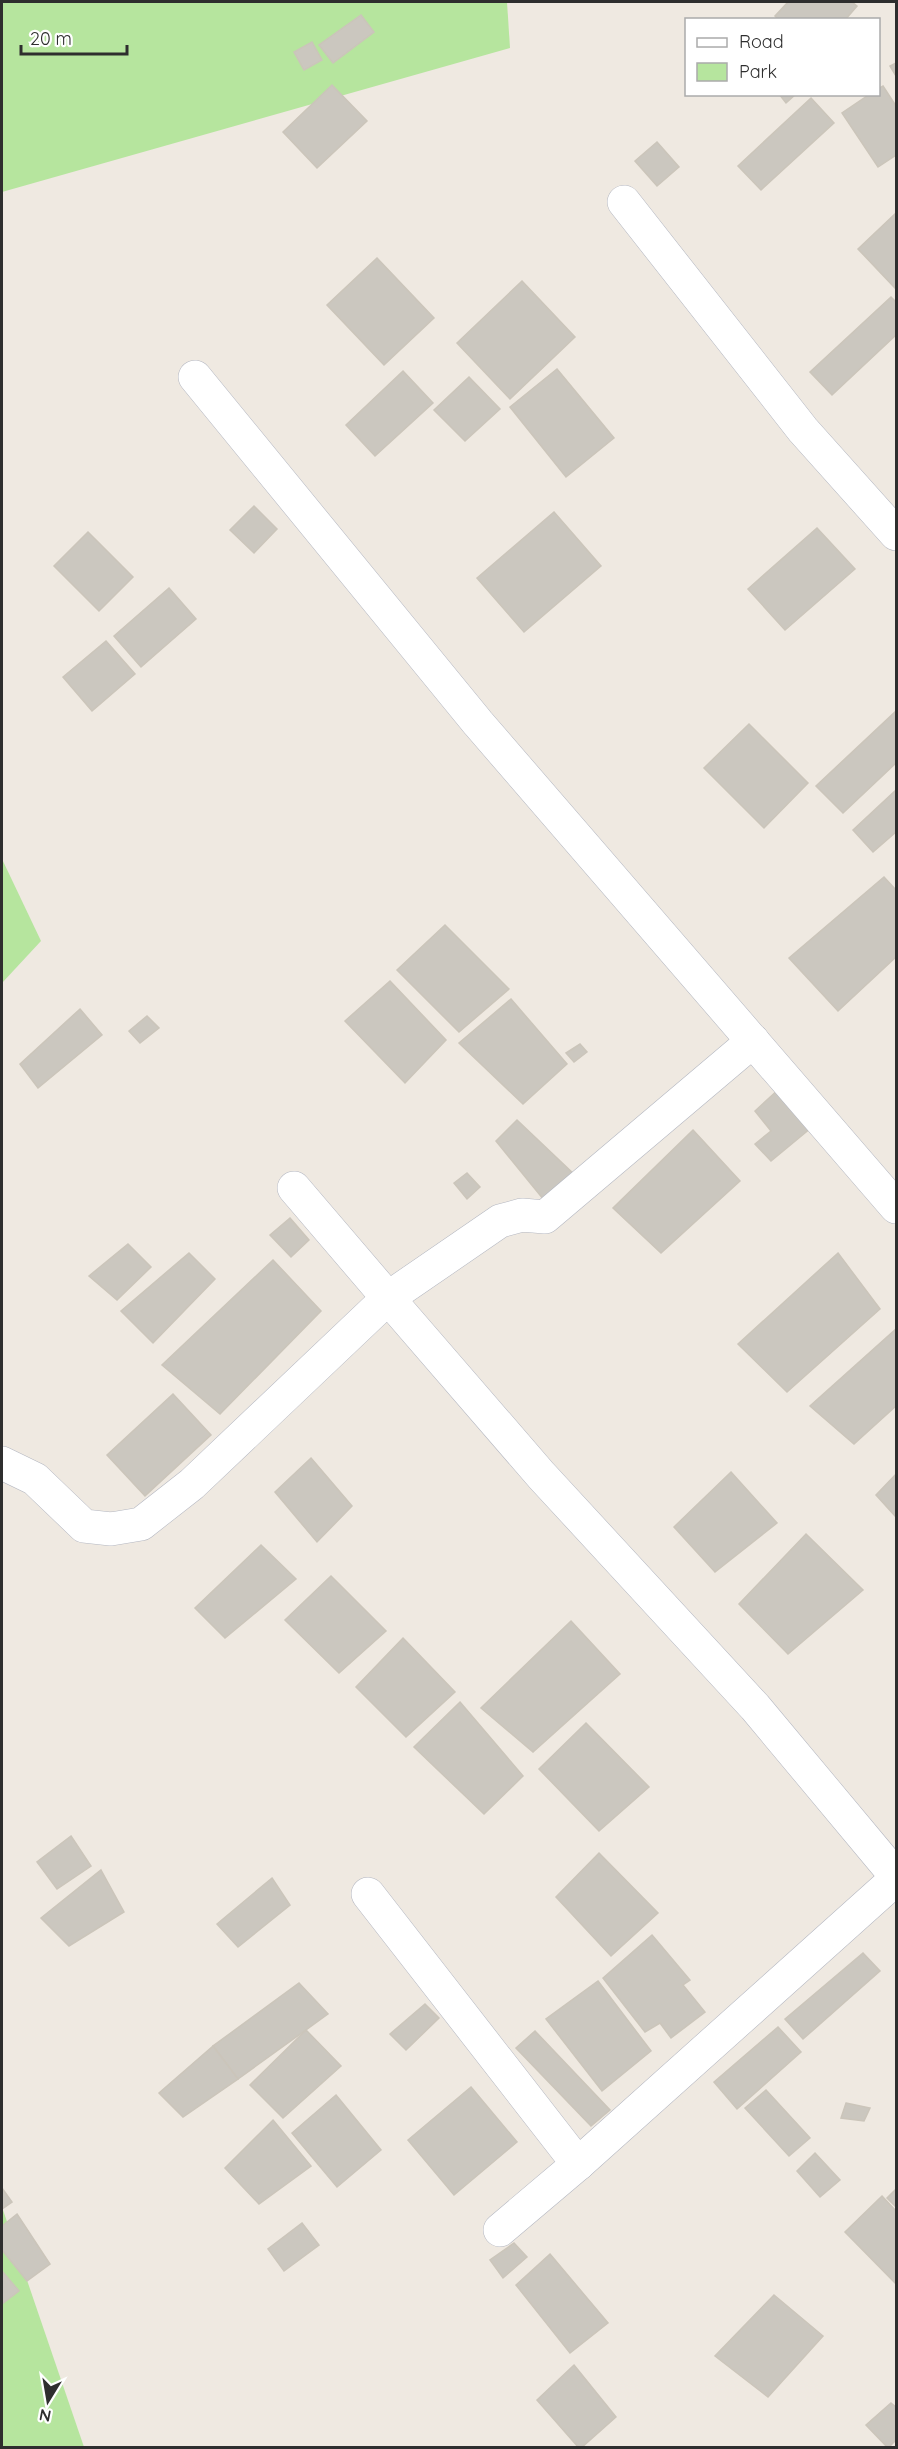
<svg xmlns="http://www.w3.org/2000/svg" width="898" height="2449" font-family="Quicksand,sans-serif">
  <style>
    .green { fill: #b6e59e }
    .building { fill: #cbc7bf; stroke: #cbc5ba; stroke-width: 1.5 }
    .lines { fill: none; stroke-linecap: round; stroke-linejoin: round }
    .minor-casing { stroke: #b4b7c1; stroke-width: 34 }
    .minor { stroke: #fff; stroke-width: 33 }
  </style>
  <rect width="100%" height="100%" fill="#efe9e1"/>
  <g class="green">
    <polygon points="2,2 507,2 510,48 2,192"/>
    <polygon points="2,859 41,941 2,983"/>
    <polygon points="2,2207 84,2447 2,2447"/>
  </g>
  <g class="building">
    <polygon points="788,2 852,2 857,6 845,20 779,20 775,16"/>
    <polygon points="361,15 374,32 333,63 319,45"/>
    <polygon points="312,42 322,60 304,70 294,52"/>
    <polygon points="896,63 896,76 890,66"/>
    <polygon points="332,85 367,121 317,168 283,132"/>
    <polygon points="883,86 896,106 896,155 878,167 842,113 870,94 878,94 878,89"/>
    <polygon points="779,94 796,94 786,103"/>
    <polygon points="811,98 834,123 761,190 738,166"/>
    <polygon points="657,142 679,167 657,186 635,161"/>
    <polygon points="896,213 896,289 858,249"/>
    <polygon points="377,258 434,318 384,365 327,305"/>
    <polygon points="522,281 575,337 510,399 457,343"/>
    <polygon points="891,297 896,302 896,335 832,395 810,372"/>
    <polygon points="557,369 614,438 566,477 510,407"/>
    <polygon points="403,371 433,403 375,456 346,425"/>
    <polygon points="469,377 500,409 465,441 434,410"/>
    <polygon points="254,506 277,529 254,553 230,530"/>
    <polygon points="554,512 601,566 524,632 477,578"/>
    <polygon points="817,528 855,569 785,630 748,589"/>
    <polygon points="88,532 133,577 99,611 54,566"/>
    <polygon points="169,588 196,619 141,667 114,636"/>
    <polygon points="106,641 135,674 92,711 63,677"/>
    <polygon points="896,711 896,763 843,813 816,786"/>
    <polygon points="749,724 808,783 764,828 704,768"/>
    <polygon points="896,790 896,832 873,852 853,830"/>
    <polygon points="884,877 896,890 896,957 838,1011 789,958"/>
    <polygon points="445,925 509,989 459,1032 397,970"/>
    <polygon points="390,981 446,1040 405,1083 345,1021"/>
    <polygon points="511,999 567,1064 523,1104 459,1043"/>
    <polygon points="80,1009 102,1035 38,1088 20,1064"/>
    <polygon points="147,1016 159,1028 140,1043 129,1031"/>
    <polygon points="580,1044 587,1052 574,1062 566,1053"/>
    <polygon points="780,1088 811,1128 771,1161 755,1144 771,1131 755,1111"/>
    <polygon points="517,1120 577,1177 548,1205 496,1141"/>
    <polygon points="693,1130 740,1181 661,1253 613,1208"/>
    <polygon points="467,1173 480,1187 467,1199 454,1183"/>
    <polygon points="290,1218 309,1240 291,1257 270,1235"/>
    <polygon points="128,1244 151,1267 117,1300 89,1276"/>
    <polygon points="189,1253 215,1279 153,1343 121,1311"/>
    <polygon points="838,1253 880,1309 787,1392 738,1344"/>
    <polygon points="273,1260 321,1311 220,1414 162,1365"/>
    <polygon points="896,1329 896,1406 854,1444 810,1406"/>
    <polygon points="173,1394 211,1435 145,1496 107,1455"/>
    <polygon points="311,1458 352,1506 317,1542 275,1492"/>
    <polygon points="731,1472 777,1523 715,1572 674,1527"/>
    <polygon points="896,1474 896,1517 876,1495"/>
    <polygon points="806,1534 863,1590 788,1654 739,1604"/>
    <polygon points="261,1545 296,1579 225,1638 195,1608"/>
    <polygon points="331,1576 386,1631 339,1673 285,1620"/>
    <polygon points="571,1621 620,1674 533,1752 481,1708"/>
    <polygon points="403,1638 455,1692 406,1737 356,1687"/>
    <polygon points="460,1702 523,1776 484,1814 414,1747"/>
    <polygon points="586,1723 649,1787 599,1831 539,1769"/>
    <polygon points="71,1836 91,1866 57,1889 37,1862"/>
    <polygon points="599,1853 658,1913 611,1956 556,1897"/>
    <polygon points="101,1870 124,1912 69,1946 41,1918"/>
    <polygon points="272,1878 290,1905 238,1947 217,1924"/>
    <polygon points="652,1935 690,1980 683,1985 705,2012 671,2038 660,2023 645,2032 603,1978"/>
    <polygon points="863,1953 880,1971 803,2039 785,2019"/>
    <polygon points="598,1981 651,2051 602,2091 546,2019"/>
    <polygon points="299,1983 328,2014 238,2079 213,2046"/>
    <polygon points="425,2004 439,2018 406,2050 390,2034"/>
    <polygon points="778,2027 801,2052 737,2109 714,2082"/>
    <polygon points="306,2030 341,2066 283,2118 250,2085"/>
    <polygon points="535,2031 610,2110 591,2126 516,2048"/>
    <polygon points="213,2046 238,2079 183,2117 159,2093"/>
    <polygon points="471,2087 517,2142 454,2195 408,2140"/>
    <polygon points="766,2090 810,2138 789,2156 745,2108"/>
    <polygon points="336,2095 381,2150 337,2187 292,2133"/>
    <polygon points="846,2103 870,2108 864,2121 841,2118"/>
    <polygon points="273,2120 311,2166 259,2204 225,2168"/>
    <polygon points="815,2153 840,2180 820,2197 797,2171"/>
    <polygon points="2,2188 12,2202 2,2209"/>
    <polygon points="896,2189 896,2207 887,2198"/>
    <polygon points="882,2196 896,2211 896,2284 845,2232"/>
    <polygon points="17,2214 50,2264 27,2281 2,2250 2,2226"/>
    <polygon points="302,2223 319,2245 284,2271 268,2249"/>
    <polygon points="514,2243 527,2257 503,2278 490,2260"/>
    <polygon points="550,2254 608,2323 570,2353 516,2285"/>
    <polygon points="2,2271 19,2291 2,2304"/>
    <polygon points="774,2295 823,2336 768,2397 715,2356"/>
    <polygon points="574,2365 616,2417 581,2448 579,2448 537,2400"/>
    <polygon points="891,2403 896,2407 896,2440 888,2448 866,2425"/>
  </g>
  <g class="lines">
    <g class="minor-casing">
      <g id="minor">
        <polyline points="624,202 803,430 896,534"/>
        <polyline points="195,377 478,723 896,1207"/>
        <polyline points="294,1188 388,1298 500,1221 522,1215 545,1217 753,1041"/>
        <polyline points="2,1463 35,1479 84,1526 111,1529 141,1524 192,1484 388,1298 541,1475 755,1707 896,1876"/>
        <polyline points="368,1894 578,2164"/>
        <polyline points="500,2230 578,2164 896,1879"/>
      </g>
    </g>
    <use href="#minor" class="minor"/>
  </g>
  <rect width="898" height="2449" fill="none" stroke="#2e2e2e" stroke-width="6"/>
  <rect x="685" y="18" width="195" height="78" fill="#ffffff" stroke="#ababab" stroke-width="1.5"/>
  <rect x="697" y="38" width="30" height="9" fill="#ffffff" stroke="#ababab" stroke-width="1.5"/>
  <text x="739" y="48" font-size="18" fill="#2e2e2e">Road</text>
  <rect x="697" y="63" width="30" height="18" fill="#b6e59e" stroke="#ababab" stroke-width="1.5"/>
  <text x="739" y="78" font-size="18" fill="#2e2e2e">Park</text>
  <g transform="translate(48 2401) rotate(191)" stroke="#ffffff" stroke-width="4.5" paint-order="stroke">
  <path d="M0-4.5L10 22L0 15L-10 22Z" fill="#2e2e2e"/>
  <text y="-9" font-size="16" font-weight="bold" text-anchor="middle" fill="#2e2e2e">N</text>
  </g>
  <path d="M21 45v9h106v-9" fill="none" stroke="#2e2e2e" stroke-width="3"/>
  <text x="30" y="45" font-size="18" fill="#2e2e2e" stroke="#ffffff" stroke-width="4.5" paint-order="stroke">20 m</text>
</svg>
